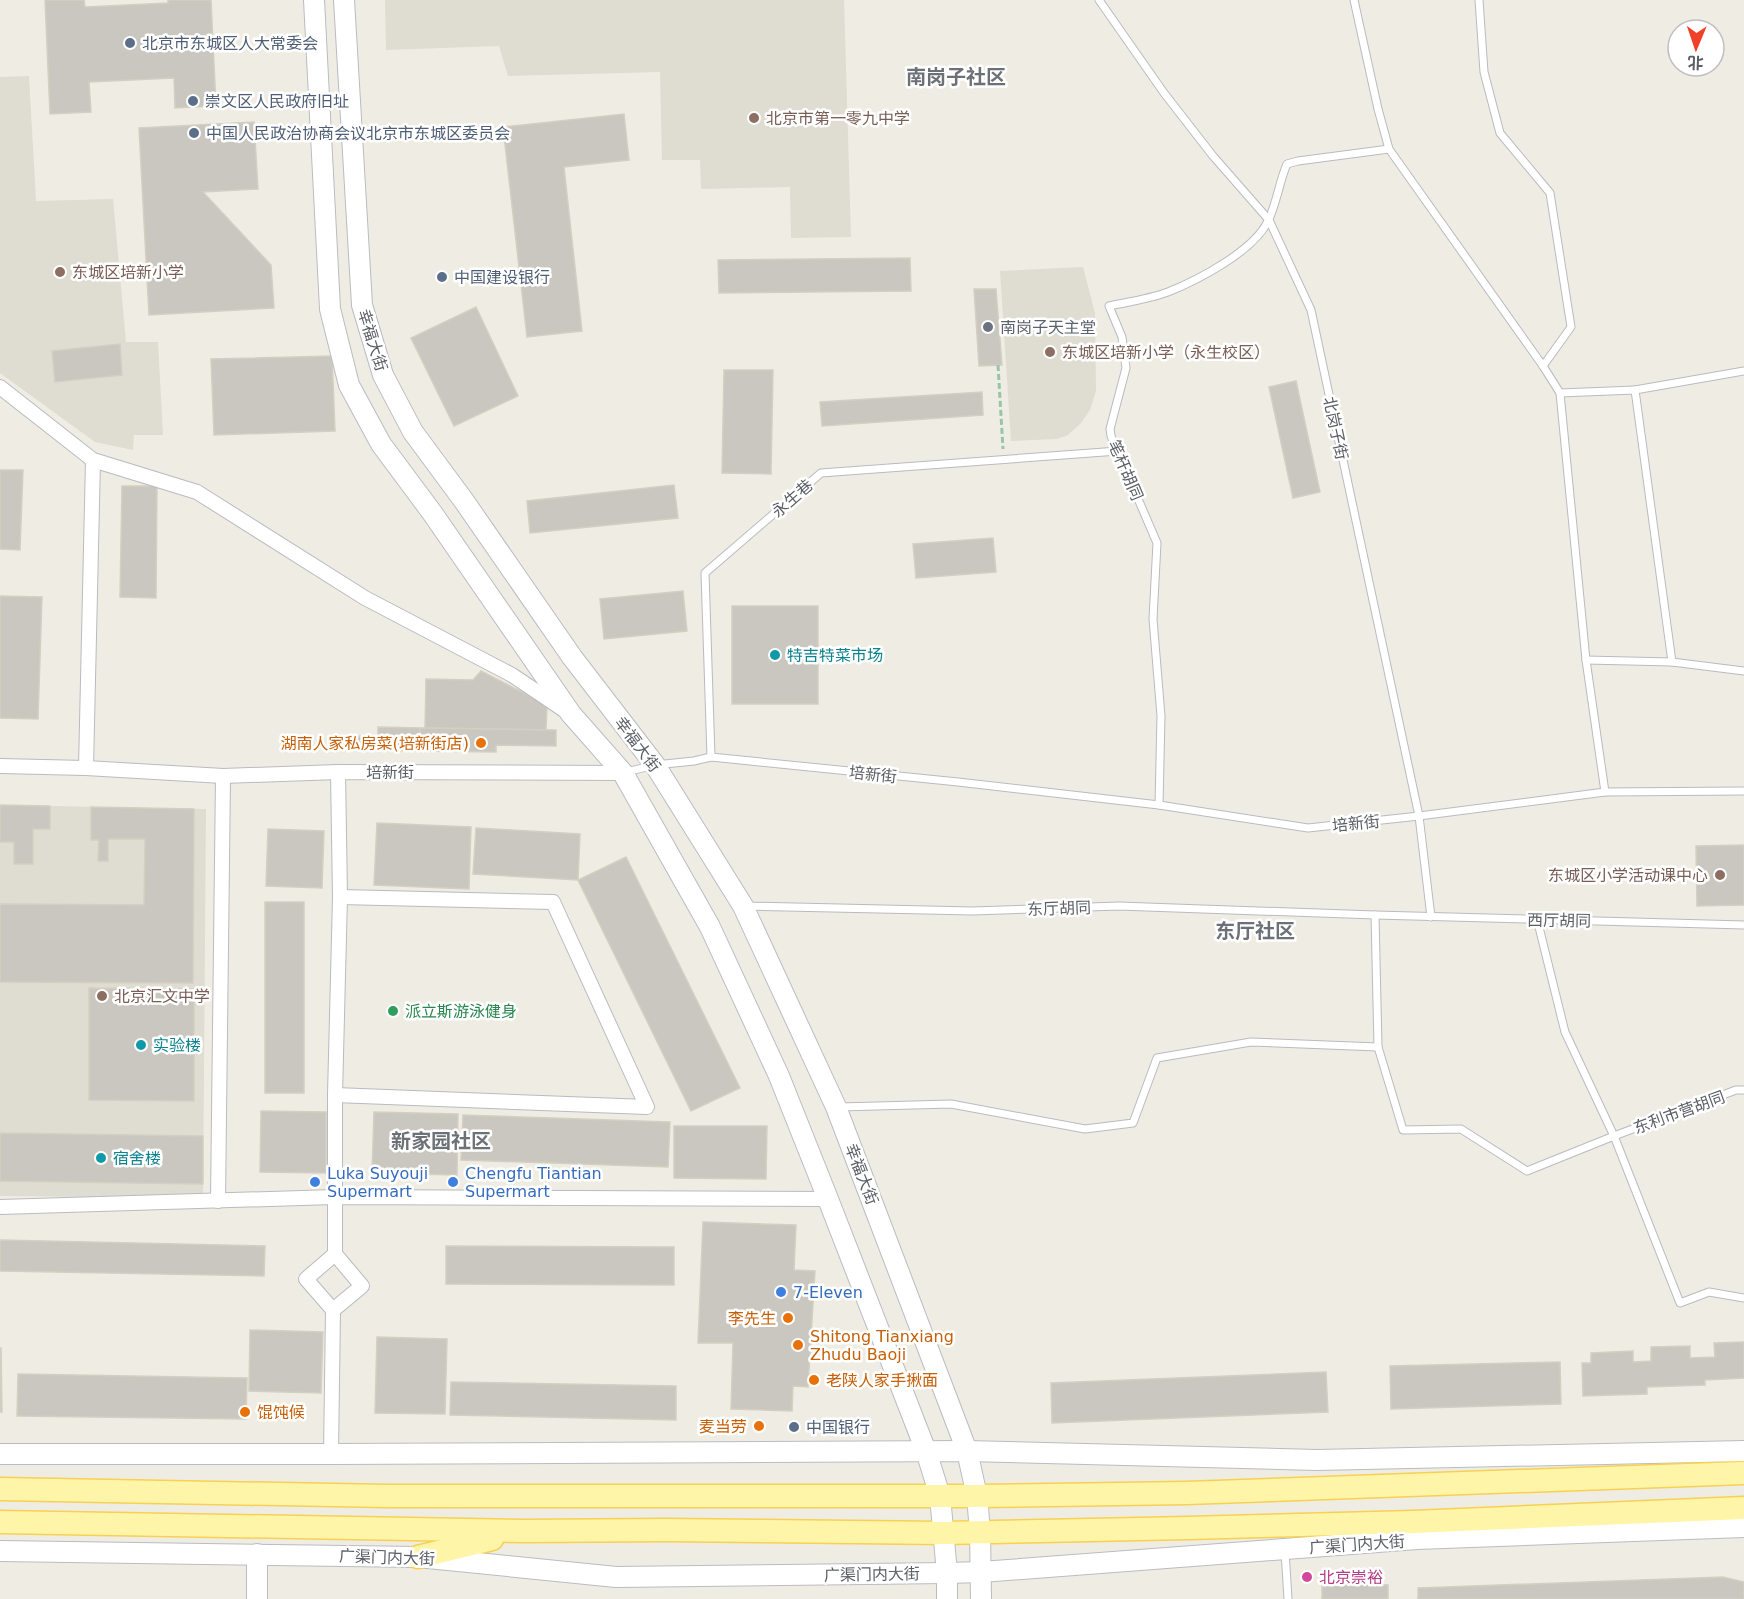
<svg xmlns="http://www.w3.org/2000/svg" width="1744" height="1599" font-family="'DejaVu Sans','Noto Sans SC',sans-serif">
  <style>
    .education { fill: #dfdcd2 }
    .building { fill: #cac7c0; stroke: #d4cfc1; stroke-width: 1.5 }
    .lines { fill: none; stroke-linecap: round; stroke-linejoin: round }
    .lane-casing { stroke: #b8bbc0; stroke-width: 9 }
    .street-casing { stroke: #b8bbc0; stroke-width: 16 }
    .secondary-casing { stroke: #b9bcc2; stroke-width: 22 }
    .primary-casing { stroke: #f7d054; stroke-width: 25 }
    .path { stroke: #96c6a7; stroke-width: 3; stroke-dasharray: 6 3; stroke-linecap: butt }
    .lane { stroke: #fff; stroke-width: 7 }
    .street { stroke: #fff; stroke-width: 14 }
    .secondary { stroke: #fff; stroke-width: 20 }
    .primary { stroke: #fff5a8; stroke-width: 22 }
    .service-dot { fill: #5c6f8a; stroke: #fff; stroke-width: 2 }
    .education-dot { fill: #8d6e63; stroke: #fff; stroke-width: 2 }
    .worship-dot { fill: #6b7280; stroke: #fff; stroke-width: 2 }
    .culture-dot { fill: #0f9aa8; stroke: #fff; stroke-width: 2 }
    .food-dot { fill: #e8710a; stroke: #fff; stroke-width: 2 }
    .leisure-dot { fill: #2e9e5b; stroke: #fff; stroke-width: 2 }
    .shop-dot { fill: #3f7fe0; stroke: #fff; stroke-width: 2 }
    .hotel-dot { fill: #d1479c; stroke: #fff; stroke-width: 2 }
    .labels { text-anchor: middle; stroke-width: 5; stroke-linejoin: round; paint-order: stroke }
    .service-label { font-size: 16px; fill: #4e5e75; stroke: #fff; text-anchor: start }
    .education-label { font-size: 16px; fill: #785e54; stroke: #fff; text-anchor: start }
    .worship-label { font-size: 16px; fill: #5b616d; stroke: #fff; text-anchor: start }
    .street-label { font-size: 16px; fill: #5b5f65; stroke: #fff }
    .culture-label { font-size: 16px; fill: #0d838f; stroke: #fff; text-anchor: start }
    .food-label { font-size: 16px; fill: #c56008; stroke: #fff; text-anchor: end }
    .leisure-label { font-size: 16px; fill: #27864d; stroke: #fff; text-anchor: start }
    .shop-label { font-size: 16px; fill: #366cbe; stroke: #fff; text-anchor: start }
    .hotel-label { font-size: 16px; fill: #b23c85; stroke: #fff; text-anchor: start }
    .quarter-label { font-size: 20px; font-weight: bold; fill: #6c7177; stroke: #fff }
  </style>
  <rect width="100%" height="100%" fill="#efede3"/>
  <g class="education">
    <polygon points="385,0 844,0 851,237 791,238 790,187 701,189 700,160 662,160 660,72 508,76 499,46 386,50"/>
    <polygon points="29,76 36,201 113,199 126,342 158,342 163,435 134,435 133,450 95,442 0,373 0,77"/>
    <polygon points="1083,267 1095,313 1096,391 1090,410 1081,423 1068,435 1057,439 1011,441 1000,271"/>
    <polygon points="0,805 206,809 203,1198 0,1196"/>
  </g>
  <g class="building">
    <polygon points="45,0 84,0 85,7 168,3 168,0 211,0 216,106 175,108 174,78 89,82 91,112 50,114"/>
    <polygon points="624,114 629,160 564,167 582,331 527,337 503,127"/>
    <polygon points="254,122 258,189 203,192 271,265 274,308 149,315 139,128"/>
    <polygon points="910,258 911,291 719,293 718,260"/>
    <polygon points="974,289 996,289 1002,365 979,366"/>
    <polygon points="476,307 518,396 454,426 411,338"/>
    <polygon points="120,344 122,375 55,382 52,351"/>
    <polygon points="332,356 335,431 214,435 211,359"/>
    <polygon points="724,370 773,370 771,474 722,473"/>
    <polygon points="1296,381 1320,492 1293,498 1269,387"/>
    <polygon points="982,392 983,415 822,426 820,402"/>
    <polygon points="0,470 23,470 20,550 0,549"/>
    <polygon points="674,485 678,518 530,533 527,501"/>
    <polygon points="122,486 157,486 156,598 120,597"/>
    <polygon points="993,538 996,572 916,578 913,544"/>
    <polygon points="683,591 687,631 604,639 600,599"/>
    <polygon points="0,596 42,597 38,719 0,718"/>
    <rect x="732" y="606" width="86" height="98"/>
    <polygon points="481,671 547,705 546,730 425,728 426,679 473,680"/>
    <polygon points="378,727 420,728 419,751 332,749 332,736 378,736"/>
    <polygon points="420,728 556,730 556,746 496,745 496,752 419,751"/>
    <polygon points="0,805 50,806 50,829 33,829 33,864 14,864 14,842 0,842"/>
    <polygon points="91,807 194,809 193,983 0,982 0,904 144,905 145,839 108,839 108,861 98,861 99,840 91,840"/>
    <polygon points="377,823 471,827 469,889 374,885"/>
    <polygon points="476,828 580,834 578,880 473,874"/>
    <polygon points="268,829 324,831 322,888 266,886"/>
    <polygon points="1744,845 1744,905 1697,906 1696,846"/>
    <polygon points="626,857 740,1088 691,1111 578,880"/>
    <rect x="265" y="902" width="39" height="191"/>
    <polygon points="89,988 194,989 194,1101 89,1100"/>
    <polygon points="261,1111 326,1112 326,1173 260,1172"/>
    <polygon points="374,1112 458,1114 457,1175 372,1173"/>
    <polygon points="463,1115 670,1122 668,1167 461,1160"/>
    <polygon points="674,1126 767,1126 766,1179 674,1178"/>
    <polygon points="0,1133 203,1136 203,1184 0,1181"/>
    <polygon points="703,1222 796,1225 794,1270 815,1271 808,1387 793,1386 792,1411 731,1409 733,1343 698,1343"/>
    <polygon points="0,1240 265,1246 264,1276 0,1271"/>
    <polygon points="446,1246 674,1247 674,1285 446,1284"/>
    <polygon points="250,1330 323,1332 321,1393 249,1391"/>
    <polygon points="377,1337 447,1339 445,1414 375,1413"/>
    <polygon points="1744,1342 1744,1378 1705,1380 1705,1385 1647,1387 1647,1394 1583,1396 1582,1363 1591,1363 1591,1353 1633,1351 1633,1362 1651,1361 1651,1347 1690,1346 1690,1358 1715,1357 1714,1343"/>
    <polygon points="0,1348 1,1348 2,1412 0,1412"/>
    <polygon points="1560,1362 1561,1404 1391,1409 1390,1366"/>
    <polygon points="1326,1372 1328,1412 1052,1423 1051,1383"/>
    <polygon points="18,1374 247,1378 246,1419 17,1416"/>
    <polygon points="451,1382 676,1386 676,1420 450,1415"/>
    <polygon points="1723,1577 1744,1582 1744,1599 1418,1599 1418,1588"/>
    <polygon points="1322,1581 1388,1585 1388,1599 1322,1599"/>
  </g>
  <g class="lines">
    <g class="lane-casing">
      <g id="lane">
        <polyline points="1099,0 1164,93 1213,156 1269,220 1311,310 1419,816 1431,917"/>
        <polyline points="1354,0 1378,109 1389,149 1543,366 1560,393 1586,660 1605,792"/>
        <polyline points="1479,0 1484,72 1500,133 1550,193 1571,327 1543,366"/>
        <polyline points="1635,390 1744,371"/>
        <polyline points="1560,393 1635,390 1672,662"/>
        <polyline points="1586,660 1672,662 1744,671"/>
        <polyline points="711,757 705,573 821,473 1118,451"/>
        <polyline points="626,772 655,765 694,761 711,757 958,782 1159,805 1308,828 1419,816 1605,792 1744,791"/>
        <path d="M1159 805 1161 716 1153 619 1157 543 1111 436 1110 429 1126 368 1122 337 1109 306C1128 302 1149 299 1168 292 1198 280 1254 251 1268 221 1277 203 1279 182 1287 164L1298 161 1389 149"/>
        <polyline points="745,906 972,911 1119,906 1375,915 1744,925"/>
        <polyline points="1375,915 1378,1047 1403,1130 1461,1129 1527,1171 1614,1136 1736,1090 1744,1090"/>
        <polyline points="1537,919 1565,1032 1614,1136 1680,1303 1709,1292 1744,1298"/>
        <polyline points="839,1107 951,1104 1085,1129 1133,1123 1157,1058 1251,1042 1378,1047"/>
        <polyline points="1285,1551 1288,1599"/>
      </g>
    </g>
    <g class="street-casing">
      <g id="street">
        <polyline points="0,387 93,460 197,492 365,598 512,675 564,710"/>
        <polyline points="0,766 86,768 223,776 338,772 623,773"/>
        <polyline points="86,768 93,460"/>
        <polyline points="335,1095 647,1107 553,902 340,897"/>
        <polyline points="218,1201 223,776"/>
        <polyline points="0,1207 334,1197 828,1199"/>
        <polyline points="335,1254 335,1095 340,897 338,772"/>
        <polygon points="335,1254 362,1286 333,1310 306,1279"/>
        <polyline points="331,1454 333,1310"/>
      </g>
    </g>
    <g class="secondary-casing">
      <g id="secondary">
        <polyline points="314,0 330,309 349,385 381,444 433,514 571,714 623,773 710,927 779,1076 828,1199 926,1451 940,1496 947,1573 947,1599"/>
        <polyline points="344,0 362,305 383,375 413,432 464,501 572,657 655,765 743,906 836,1107 967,1451 977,1496 980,1532 981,1599"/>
        <polyline points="0,1454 331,1454 967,1451 1317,1460 1744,1451"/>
        <polyline points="0,1551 418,1557 616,1577 947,1573 981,1572 1417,1539 1744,1527"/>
        <polyline points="257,1554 257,1599"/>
      </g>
    </g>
    <g class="primary-casing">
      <g id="primary">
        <polyline points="0,1489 387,1496 977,1496 1187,1493 1744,1473"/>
        <polyline points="0,1522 524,1531 666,1530 944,1533 1188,1528 1413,1522 1744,1508"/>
        <polyline points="418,1557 492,1539"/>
      </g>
    </g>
    <polyline class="path" points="998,365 1003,449"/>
    <use href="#lane" class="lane"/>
    <use href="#street" class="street"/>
    <use href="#secondary" class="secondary"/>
    <use href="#primary" class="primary"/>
  </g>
  <g class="service-dot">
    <circle cx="130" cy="43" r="6"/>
    <circle cx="193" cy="101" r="6"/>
    <circle cx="194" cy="133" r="6"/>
    <circle cx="442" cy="277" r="6"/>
    <circle cx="794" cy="1427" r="6"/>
  </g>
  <g class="education-dot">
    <circle cx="754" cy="118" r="6"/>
    <circle cx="60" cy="272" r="6"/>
    <circle cx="1050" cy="352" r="6"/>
    <circle cx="1720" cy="875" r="6"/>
    <circle cx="102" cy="996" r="6"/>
  </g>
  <circle class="worship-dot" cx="988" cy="327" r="6"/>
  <g class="culture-dot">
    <circle cx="775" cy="655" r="6"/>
    <circle cx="141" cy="1045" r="6"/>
    <circle cx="101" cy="1158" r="6"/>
  </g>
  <g class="food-dot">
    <circle cx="481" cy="743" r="6"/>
    <circle cx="788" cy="1318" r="6"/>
    <circle cx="798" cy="1345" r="6"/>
    <circle cx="814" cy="1380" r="6"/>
    <circle cx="245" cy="1412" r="6"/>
    <circle cx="759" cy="1426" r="6"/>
  </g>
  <circle class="leisure-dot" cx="393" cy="1011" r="6"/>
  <g class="shop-dot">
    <circle cx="315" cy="1182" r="6"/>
    <circle cx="453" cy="1182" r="6"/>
    <circle cx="781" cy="1292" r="6"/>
  </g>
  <circle class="hotel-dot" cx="1307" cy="1577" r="6"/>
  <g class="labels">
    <g class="service-label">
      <text x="142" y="49">北京市东城区人大常委会</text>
      <text x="205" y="107">崇文区人民政府旧址</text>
      <text x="206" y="139">中国人民政治协商会议北京市东城区委员会</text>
      <text x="454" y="283">中国建设银行</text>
      <text x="806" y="1433">中国银行</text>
    </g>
    <g class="education-label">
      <text x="766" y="124">北京市第一零九中学</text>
      <text x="72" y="278">东城区培新小学</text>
      <text x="1062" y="358">东城区培新小学（永生校区）</text>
      <text x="1708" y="881" text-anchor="end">东城区小学活动课中心</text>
      <text x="114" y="1002">北京汇文中学</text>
    </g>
    <g class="worship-label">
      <text x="1000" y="333">南岗子天主堂</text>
    </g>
    <g class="street-label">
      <text transform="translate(373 340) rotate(73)" y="6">幸福大街</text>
      <text transform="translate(1336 428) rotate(78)" y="6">北岗子街</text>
      <text transform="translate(1126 470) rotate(67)" y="6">笔杆胡同</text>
      <text transform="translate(792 498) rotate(-41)" y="6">永生巷</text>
      <text transform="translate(638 744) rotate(53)" y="6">幸福大街</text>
      <text x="390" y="778">培新街</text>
      <text transform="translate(873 774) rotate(6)" y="6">培新街</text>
      <text transform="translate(1356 823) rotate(-6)" y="6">培新街</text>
      <text transform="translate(1059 908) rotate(-2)" y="6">东厅胡同</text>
      <text transform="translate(1559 920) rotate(1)" y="6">西厅胡同</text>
      <text transform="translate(1679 1112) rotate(-20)" y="6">东利市营胡同</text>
      <text transform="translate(862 1174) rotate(69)" y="6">幸福大街</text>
      <text transform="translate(1357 1544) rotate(-4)" y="6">广渠门内大街</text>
      <text transform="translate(387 1557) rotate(2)" y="6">广渠门内大街</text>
      <text transform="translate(872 1574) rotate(-1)" y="6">广渠门内大街</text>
    </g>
    <g class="culture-label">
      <text x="787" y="661">特吉特菜市场</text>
      <text x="153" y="1051">实验楼</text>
      <text x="113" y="1164">宿舍楼</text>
    </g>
    <g class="food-label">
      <text x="469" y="749">湖南人家私房菜(培新街店)</text>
      <text x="776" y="1324">李先生</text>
      <text x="810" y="1342" text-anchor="start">Shitong Tianxiang<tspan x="810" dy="18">Zhudu Baoji</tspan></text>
      <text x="826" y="1386" text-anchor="start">老陕人家手揪面</text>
      <text x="257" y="1418" text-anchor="start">馄饨候</text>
      <text x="747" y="1432">麦当劳</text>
    </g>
    <g class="leisure-label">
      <text x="405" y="1017">派立斯游泳健身</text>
    </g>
    <g class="shop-label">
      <text x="327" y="1179">Luka Suyouji<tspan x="327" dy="18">Supermart</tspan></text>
      <text x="465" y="1179">Chengfu Tiantian<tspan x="465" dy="18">Supermart</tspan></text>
      <text x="793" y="1298">7-Eleven</text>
    </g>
    <g class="hotel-label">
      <text x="1319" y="1583">北京崇裕</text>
    </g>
    <g class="quarter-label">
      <text x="956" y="84">南岗子社区</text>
      <text x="1255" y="938">东厅社区</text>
      <text x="441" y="1148">新家园社区</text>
    </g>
  </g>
  <g transform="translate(1696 48) rotate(182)"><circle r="28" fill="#ffffff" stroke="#bdbfc1" stroke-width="1.5"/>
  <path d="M0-4.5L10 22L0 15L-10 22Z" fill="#f04128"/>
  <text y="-9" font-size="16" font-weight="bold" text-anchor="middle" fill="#5b5f65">北</text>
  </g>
</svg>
